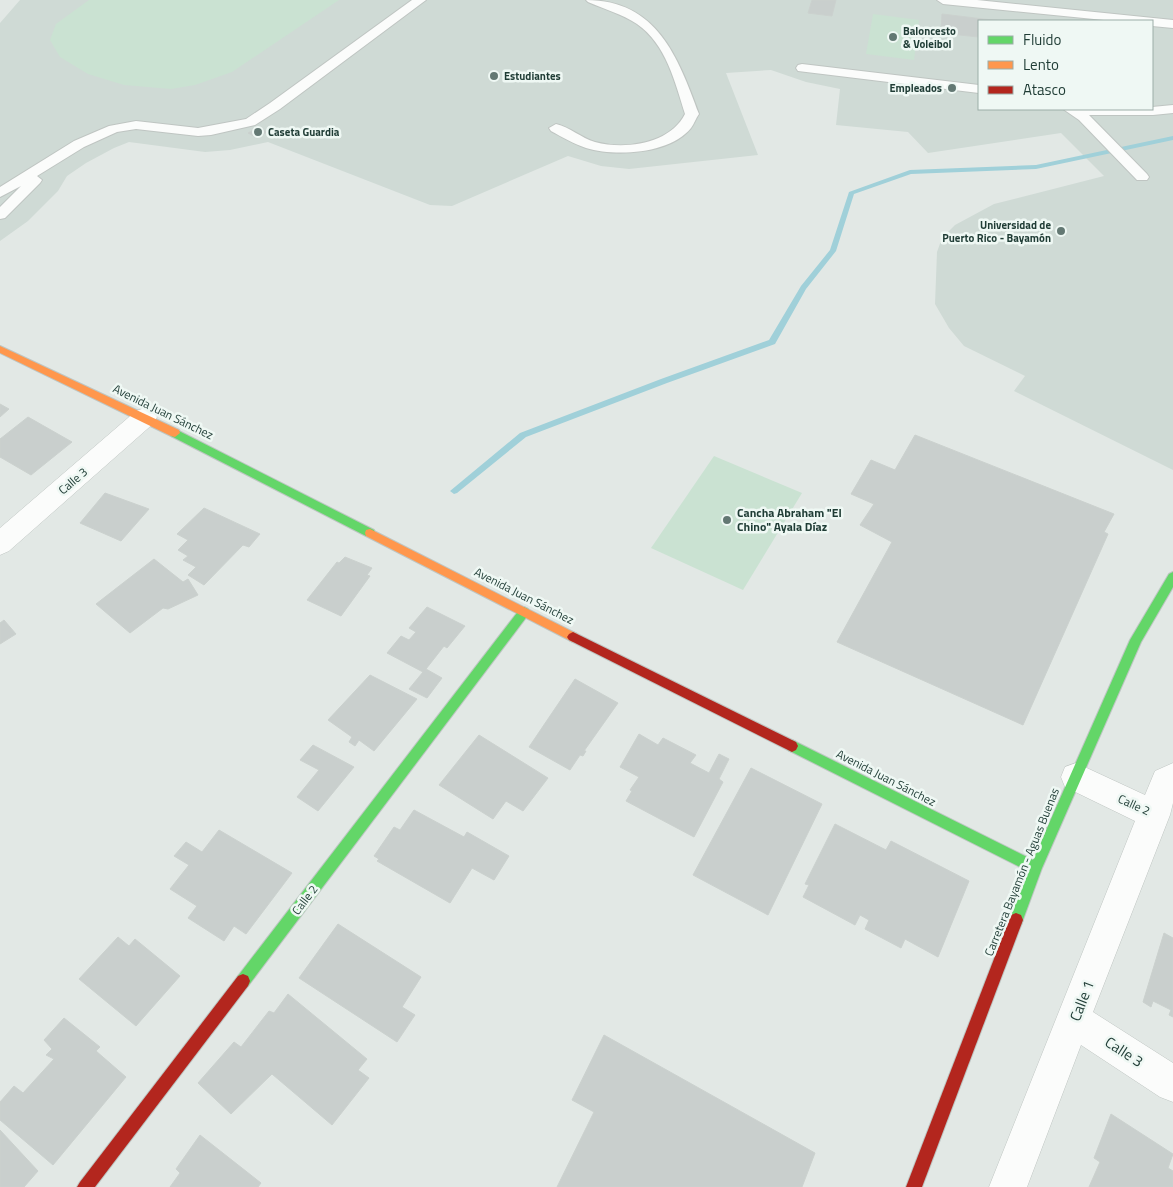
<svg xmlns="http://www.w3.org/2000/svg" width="1173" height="1187" font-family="'Titillium Web',sans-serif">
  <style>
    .built { fill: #cfdad5; fill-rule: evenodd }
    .green { fill: #cae2d2 }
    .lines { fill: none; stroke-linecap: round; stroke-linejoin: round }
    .stream { fill: #a0d0d9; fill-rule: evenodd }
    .building { fill: #c9cfcd; stroke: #cbd1ce }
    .lane-casing { stroke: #bfc5c2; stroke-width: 2 }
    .street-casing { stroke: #bfc5c2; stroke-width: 1 }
    .fast-casing { stroke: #bec6c3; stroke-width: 2 }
    .slow-casing { stroke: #bec6c3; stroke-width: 2 }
    .jam-casing { stroke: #bec6c3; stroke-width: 2 }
    .lane { fill: #fbfcfb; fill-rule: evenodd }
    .street { fill: #fbfcfb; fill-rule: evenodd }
    .fast { fill: #63d668; fill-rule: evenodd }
    .slow { fill: #ff974d; fill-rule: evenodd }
    .jam { fill: #b3261e; fill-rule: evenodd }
    .poi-dot { fill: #637873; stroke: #eff8f4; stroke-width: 2 }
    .labels { text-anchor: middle; stroke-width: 5; stroke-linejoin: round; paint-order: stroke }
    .far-poi-label { font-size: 11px; font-weight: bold; fill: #1f3c35; stroke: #eff8f4; text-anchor: start }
    .street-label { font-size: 12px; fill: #1f3c35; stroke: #eff8f4 }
    .poi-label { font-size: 12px; font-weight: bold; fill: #1f3c35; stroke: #eff8f4; text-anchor: start }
    .near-street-label { font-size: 15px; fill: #1f3c35; stroke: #eff8f4 }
  </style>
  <rect width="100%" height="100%" fill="#e2e8e5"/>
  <path class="built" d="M20 0H1173V470L1014 391 1025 376 964 346 949 328 935 304 937 252 942 238 955 225 994 204 1104 176 1061 133 928 153 908 132 836 125 840 89 806 82 771 70 726 73 758 155 629 169 601 166 568 156 452 206 430 205 268 142 230 150 205 152 129 142 114 148 86 163 67 176 58 191 28 221 0 241V23ZM979 21H1152V109H979Z"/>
  <g class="green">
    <polygon points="89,0 339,0 232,72 195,85 171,89 124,85 88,74 60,57 50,40 56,24"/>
    <polygon points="873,14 919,20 914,60 866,54"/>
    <polygon points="714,456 802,493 743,590 651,548"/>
  </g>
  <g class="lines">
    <polygon class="stream" points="1173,136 1173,140 1036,169 911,174 854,194 836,251 806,289 775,344 667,383 526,437 457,493 454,494 450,491 520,433 661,379 769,340 801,286 830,250 849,192 910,170 1036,165"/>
  </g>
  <g class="building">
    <polygon points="812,0 836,0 832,16 808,13"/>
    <polygon points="942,14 983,19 1005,21 979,21 979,37 941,33"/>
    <polygon points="259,127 267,132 257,138 248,133"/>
    <polygon points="0,404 9,409 0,417"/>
    <polygon points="28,417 72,442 31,475 0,457 0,439"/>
    <polygon points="915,435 1114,514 1104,532 1108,534 1023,725 837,642 892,542 860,525 874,504 851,494 871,460 895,470"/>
    <polygon points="105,493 149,509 121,541 80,523"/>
    <polygon points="204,508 260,534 249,547 243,545 204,585 188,575 196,567 183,560 188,556 178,550 188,540 177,534"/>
    <polygon points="345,557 372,568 367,575 370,576 341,616 307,600 337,562 339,563"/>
    <polygon points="154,559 183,582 188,579 198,595 168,609 163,608 130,633 96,604"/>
    <polygon points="427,607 465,626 447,648 444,646 426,669 442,678 427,698 409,689 423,672 387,653 401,636 409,640 416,632 409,628"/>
    <polygon points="4,620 16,634 0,644 0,623"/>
    <polygon points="370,675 417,699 374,751 359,740 355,746 349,742 352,737 328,720"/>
    <polygon points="575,679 618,703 584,751 586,751 583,756 580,755 570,770 529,747"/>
    <polygon points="639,734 658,745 663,738 696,755 690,763 709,773 719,754 729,759 719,779 723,782 694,837 626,801 632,791 630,790 639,777 620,767"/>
    <polygon points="479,735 548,778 523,811 506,801 493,819 439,785"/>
    <polygon points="313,745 354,767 318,811 297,797 319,770 300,760"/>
    <polygon points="751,768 822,804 768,915 693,875"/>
    <polygon points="414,810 464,837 467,832 509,856 494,880 472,868 450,903 377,861 379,859 374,856 394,827 400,830"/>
    <polygon points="835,824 886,850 891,841 969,881 938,957 905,939 901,948 865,929 869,920 860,915 855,925 803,897 809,885 805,884"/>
    <polygon points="219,830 292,873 246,934 234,926 224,941 188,918 197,906 170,889 189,865 174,856 186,842 202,852"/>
    <polygon points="338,924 421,977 402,1007 415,1015 397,1042 299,978"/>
    <polygon points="1164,933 1173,938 1173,1017 1169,1015 1171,1010 1153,1001 1151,1007 1143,1002"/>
    <polygon points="118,937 129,946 135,939 180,976 136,1026 79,979"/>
    <polygon points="288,994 367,1059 358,1070 369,1078 332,1125 272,1074 231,1114 198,1083 234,1042 241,1047 269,1011 274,1013"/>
    <polygon points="64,1018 100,1047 96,1051 126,1077 53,1165 0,1120 0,1102 14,1086 23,1093 54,1059 46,1055 52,1049 44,1040"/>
    <polygon points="604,1035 815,1153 802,1187 557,1187 594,1112 572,1100"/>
    <polygon points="1111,1114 1173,1154 1168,1168 1173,1171 1173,1187 1089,1187 1100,1162 1094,1158"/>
    <polygon points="0,1130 38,1171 24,1187 0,1187"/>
    <polygon points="200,1135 261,1183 258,1187 170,1187 180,1173 176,1169"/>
  </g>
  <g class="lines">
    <g class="lane-casing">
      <g id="lane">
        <polygon points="412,0 426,0 280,109 255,125 211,135 198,136 136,129 117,132 84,147 37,176 42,180 40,183 5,218 0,219 0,207 21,186 0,197 0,187 74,141 109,126 136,121 198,128 246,119 270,103"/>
        <path d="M586 0C657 0 678 57 699 114 696 118 694 124 691 128 670 154 616 157 586 148 574 144 562 137 551 131L549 128 556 124C570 127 581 138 595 142 625 150 670 144 685 114 675 82 666 44 637 24 622 14 604 9 588 2Z"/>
        <polygon points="937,0 977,0 1173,20 1173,28 1152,26 1152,21 1114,21 943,4"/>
        <polygon points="802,64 979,85 979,93 798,71 796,68 798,65"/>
        <polygon points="1173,105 1173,113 1153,115 1089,115 1147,174 1149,177 1147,180 1137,180 1079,120 1063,109 1152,109 1152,107"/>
      </g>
    </g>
    <g class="street-casing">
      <g id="street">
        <polygon points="145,408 154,411 157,417 154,423 9,551 0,555 0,528 136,411"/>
        <polygon points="1076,763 1145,795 1155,771 1173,763 1173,803 1170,815 1093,1012 1173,1063 1173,1102 1160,1097 1081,1045 1027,1187 989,1187 1135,821 1065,787 1061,777 1065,767"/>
      </g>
    </g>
    <g class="fast-casing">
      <g id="fast">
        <polygon points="175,429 374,530 375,533 374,536 366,536 171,436 170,433 171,430"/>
        <polygon points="1173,572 1173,587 1141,642 1042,868 1021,925 1016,927 1011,925 1009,920 1028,871 788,750 786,746 788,742 792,740 796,742 1033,860 1130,640 1169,574"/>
        <polygon points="524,607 528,609 530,612 528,615 248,986 243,988 238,986 236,981 238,976 520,609"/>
      </g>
    </g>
    <g class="slow-casing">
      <g id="slow">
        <polygon points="0,346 179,430 180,433 175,437 171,436 0,353"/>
        <polygon points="370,529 577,634 579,637 577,640 573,642 569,640 366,536 365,533 366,530"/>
      </g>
    </g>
    <g class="jam-casing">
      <g id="jam">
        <polygon points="573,632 796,742 798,746 796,750 792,752 788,750 569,640 567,637 569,634"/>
        <polygon points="1016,913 1021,915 1023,920 922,1187 906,1187 1009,920 1011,915"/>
        <polygon points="243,974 248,976 250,981 248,986 95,1187 77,1187 80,1182 238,976"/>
      </g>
    </g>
    <use href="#lane" class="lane"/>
    <use href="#street" class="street"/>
    <use href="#fast" class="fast"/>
    <use href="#slow" class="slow"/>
    <use href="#jam" class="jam"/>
  </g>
  <g class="poi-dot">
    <circle cx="893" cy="37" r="5"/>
    <circle cx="494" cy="76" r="5"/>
    <circle cx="952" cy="88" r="5"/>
    <circle cx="258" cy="132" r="5"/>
    <circle cx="1061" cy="231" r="5"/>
    <circle cx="727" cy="520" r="5"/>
  </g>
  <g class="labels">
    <g class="far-poi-label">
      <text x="903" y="35">Baloncesto<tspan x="903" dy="13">&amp; Voleibol</tspan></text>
      <text x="504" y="80">Estudiantes</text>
      <text x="942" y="92" text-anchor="end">Empleados</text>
      <text x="268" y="136">Caseta Guardia</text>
      <text x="1051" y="229" text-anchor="end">Universidad de<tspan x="1051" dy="13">Puerto Rico - Bayamón</tspan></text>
    </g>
    <g class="street-label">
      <text transform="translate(163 412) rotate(26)" y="4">Avenida Juan Sánchez</text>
      <text transform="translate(73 481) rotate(-41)" y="4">Calle 3</text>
      <text transform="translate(524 596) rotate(27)" y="4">Avenida Juan Sánchez</text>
      <text transform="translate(886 778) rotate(27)" y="4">Avenida Juan Sánchez</text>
      <text transform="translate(1134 805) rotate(24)" y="4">Calle 2</text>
      <text transform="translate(1022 872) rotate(-68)" y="4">Carretera Bayamón - Aguas Buenas</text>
      <text transform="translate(305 900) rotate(-53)" y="4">Calle 2</text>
    </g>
    <g class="poi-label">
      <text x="737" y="517">Cancha Abraham "El<tspan x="737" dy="14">Chino" Ayala Díaz</tspan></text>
    </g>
    <g class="near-street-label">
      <text transform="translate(1082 1001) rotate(-69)" y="5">Calle 1</text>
      <text transform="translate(1124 1052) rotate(33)" y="5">Calle 3</text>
    </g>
  </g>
  <rect x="978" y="20" width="175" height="90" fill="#eff8f4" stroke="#9cada8"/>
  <rect x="988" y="36" width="25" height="8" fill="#63d668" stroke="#9cada8"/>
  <text x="1023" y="45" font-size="15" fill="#1f3c35">Fluido</text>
  <rect x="988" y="61" width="25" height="8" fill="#ff974d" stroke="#9cada8"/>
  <text x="1023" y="70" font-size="15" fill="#1f3c35">Lento</text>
  <rect x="988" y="86" width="25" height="8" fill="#b3261e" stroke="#9cada8"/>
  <text x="1023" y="95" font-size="15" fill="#1f3c35">Atasco</text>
</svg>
